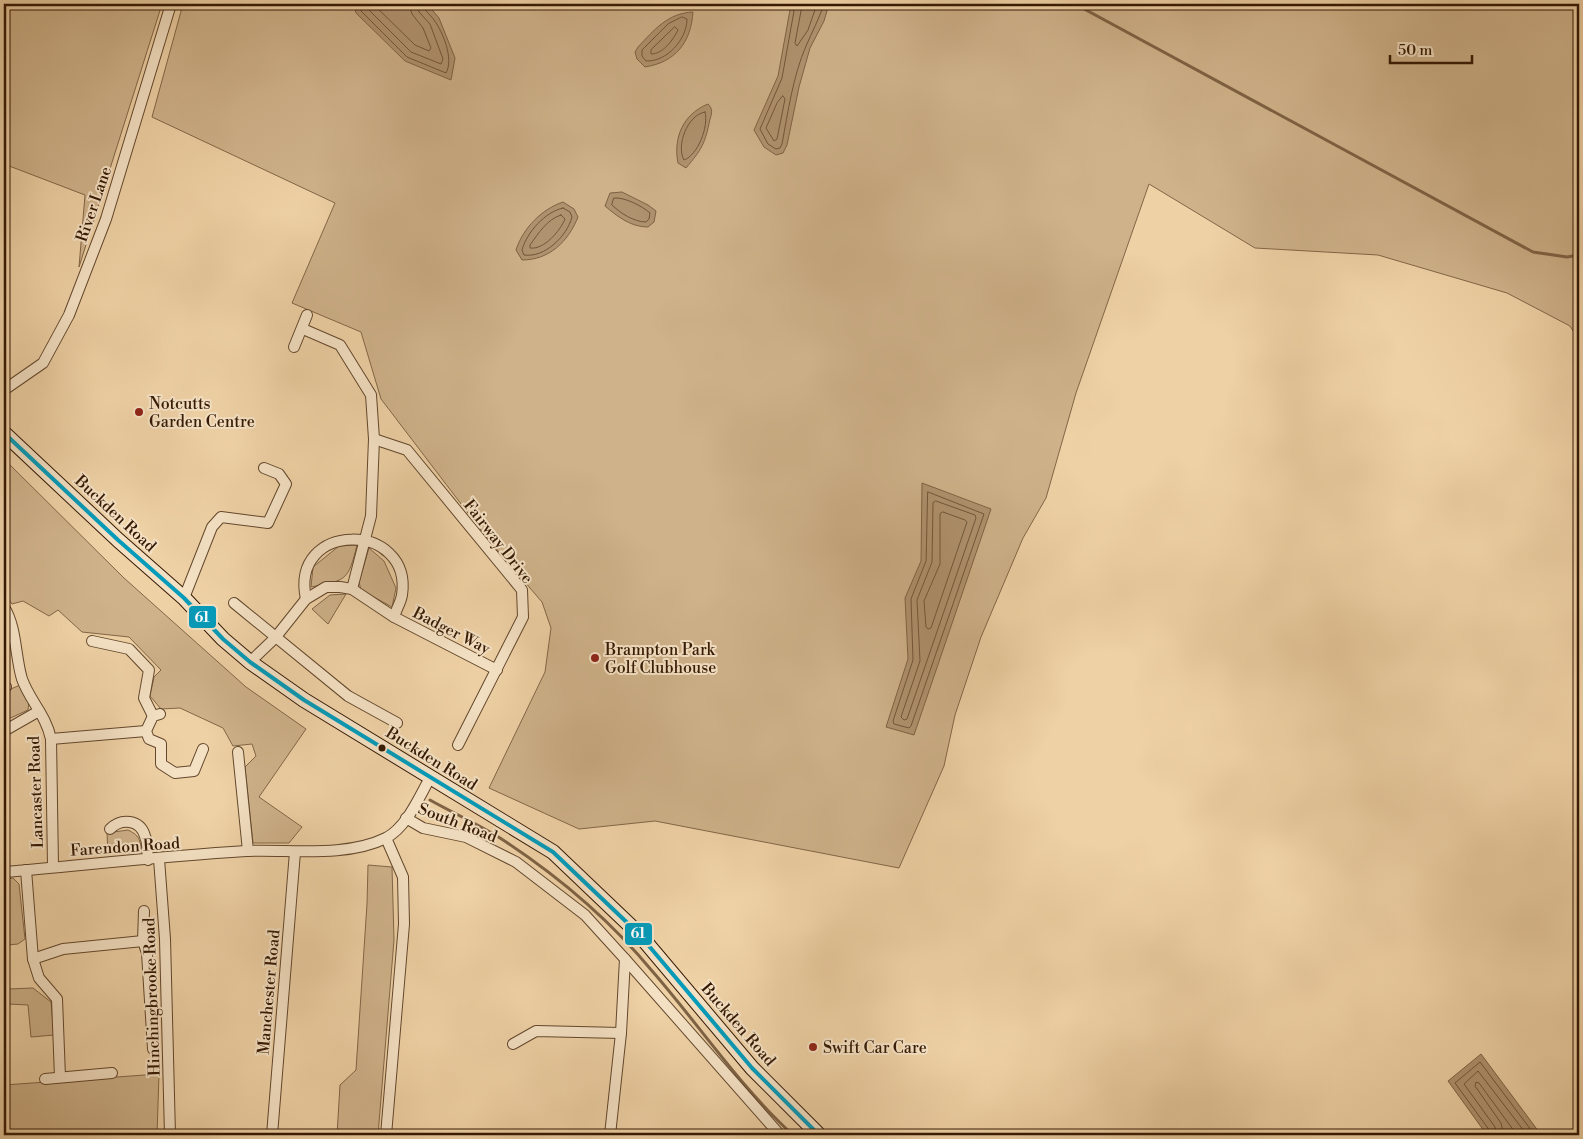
<svg xmlns="http://www.w3.org/2000/svg" width="1583" height="1139" font-family="'Libre Bodoni',serif">
  <style>
    .green { fill: #cfb28a; stroke: #826647 }
    .water { fill: #af926e; stroke: #7e6244 }
    .lines { fill: none; stroke-linecap: round; stroke-linejoin: round }
    .shore { stroke: #725639; stroke-width: 1 }
    .stream { stroke: #7e6244; stroke-width: 3 }
    .minor-casing { stroke: #63472c; stroke-width: 12 }
    .secondary-casing { stroke: #351904; stroke-width: 16 }
    .minor { stroke: #f4e1c4; stroke-width: 10 }
    .secondary { stroke: #f4e1c4; stroke-width: 14 }
    .bus-1-casing { stroke: #f4e1c4; stroke-width: 8 }
    .bus-1 { stroke: #059bba; stroke-width: 4 }
    .poi-dot { fill: #8f2418; stroke: #f4e1c4; stroke-width: 2 }
    .bus-dot { fill: #351904; stroke: #f4e1c4; stroke-width: 2 }
    .labels { text-anchor: middle; stroke-width: 4; stroke-linejoin: round; paint-order: stroke }
    .street-label { font-size: 16px; fill: #351904; stroke: #f4e1c4 }
    .poi-label { font-size: 16px; fill: #351904; stroke: #f4e1c4; text-anchor: start }
    .line-badge { stroke: #f4e1c4; stroke-width: 2 }
    .badge-label { font-size: 14px; text-anchor: middle; font-weight: bold; fill: #fff }
  </style>
  <rect width="100%" height="100%" fill="#eed1a5"/>
  <filter id="stains"><feTurbulence type="fractalNoise" baseFrequency=".004" numOctaves="4"/><feColorMatrix values="0 0 0 0 .2 0 0 0 0 .09 0 0 0 0 .02 0 0 0 .5 -.17"/></filter>
  <radialGradient id="worn" r=".72"><stop offset=".6" stop-color="#630" stop-opacity="0"/><stop offset="1" stop-color="#630" stop-opacity=".3"/></radialGradient>
  <g class="green">
    <polygon points="4,4 162,4 79,267 85,195 4,164"/>
    <polygon points="183,4 1579,4 1579,340 1570,326 1507,293 1378,255 1255,248 1149,184 1076,393 1046,498 1023,538 981,637 955,715 944,766 899,868 655,821 579,829 489,788 545,672 551,628 542,602 487,538 381,399 361,332 292,303 335,203 152,117"/>
    <polygon points="4,459 124,578 246,687 306,729 259,797 302,827 289,843 253,843 245,767 256,756 252,744 233,746 223,728 180,708 161,709 150,696 154,677 161,670 129,637 82,632 58,610 49,616 23,601 12,604 4,593"/>
    <path d="M357 545C348 581 347 580 311 587L313 567 339 546Z"/>
    <polygon points="369,548 384,561 396,588 392,607 361,590 359,582"/>
    <polygon points="346,594 328,624 312,609 330,595"/>
    <polygon points="20,685 29,701 28,710 4,721 4,692"/>
    <path d="M128 830C139 835 141 840 141 852L108 854 107 833Z"/>
    <polygon points="368,865 392,867 394,940 378,1135 337,1135 340,1085 356,1070 367,904"/>
    <polygon points="13,878 19,884 25,939 18,944 8,945 4,879"/>
    <polygon points="33,988 51,1002 54,1035 31,1037 28,1005 8,1004 8,989"/>
    <polygon points="159,1074 157,1135 4,1135 4,1085"/>
  </g>
  <g class="water">
    <polygon points="354,4 427,4 439,18 455,58 451,80 405,61 356,13"/>
    <polygon points="788,4 829,4 824,21 810,48 799,87 787,145 783,153 776,155 764,147 754,130 778,76 790,10"/>
    <path d="M693 12C691 42 676 62 645 67L637 59 635 52 638 47C654 30 668 13 693 12Z"/>
    <path d="M708 104C713 109 712 113 710 119 705 144 702 149 686 168L678 163C673 138 683 114 708 104Z"/>
    <path d="M622 192 648 205 656 211 654 222 648 227C631 227 618 217 605 206L610 193Z"/>
    <path d="M563 202 574 209 578 217C568 242 549 260 522 260L516 250C523 228 542 209 563 202Z"/>
    <polygon points="922,483 991,509 914,735 886,727 908,659 905,598 921,561"/>
    <polygon points="1481,1054 1539,1132 1531,1135 1487,1135 1448,1081"/>
  </g>
  <g class="lines">
    <g class="shore">
      <path d="M359 4 361 11 407 57 446 73C454 59 443 32 434 20 430 14 424 11 423 4"/>
      <polyline points="366,4 367,8 411,52 441,64 443,59 430,24 419,12 417,4"/>
      <polyline points="373,4 415,45 429,51 431,48 423,28 412,14 409,4"/>
      <path d="M793 4 794 11 782 78 760 129 768 144 776 149 780 148 782 144C788 112 793 76 806 46 812 32 819 19 824 4"/>
      <polyline points="800,4 801,11 795,43 797,46 808,30 817,4"/>
      <path d="M682 17 687 19C687 39 667 62 646 61L642 56V50L668 24Z"/>
      <path d="M675 27 678 30C673 40 663 54 651 54V50Z"/>
      <polygon points="783,96 785,99 777,139 774,141 766,128 777,103"/>
      <path d="M705 112C709 126 698 155 684 160 676 146 687 115 705 112Z"/>
      <path d="M614 198C625 197 642 206 650 213L649 219 646 222C634 222 620 213 612 205Z"/>
      <path d="M563 208 570 212 572 217C567 236 545 258 524 255L522 250C527 232 545 212 563 208Z"/>
      <path d="M561 215 565 219C560 231 544 250 530 248V245C538 234 547 219 561 215Z"/>
      <polygon points="928,492 984,514 911,726 909,728 894,724 893,721 913,660 911,599 926,561"/>
      <polygon points="936,501 975,515 976,518 907,719 904,720 901,717 920,661 917,600 932,562 933,503"/>
      <polygon points="943,512 965,520 967,522 931,628 928,629 926,627 924,601 940,564 940,514"/>
      <polyline points="1490,1135 1490,1131 1455,1083 1480,1062 1531,1130 1531,1135"/>
      <polyline points="1497,1135 1495,1127 1464,1084 1478,1071 1524,1131 1525,1135"/>
      <polyline points="1504,1135 1501,1123 1475,1086 1476,1082 1479,1083 1517,1135"/>
    </g>
    <g class="stream">
      <polyline points="1075,4 1533,252 1567,257 1579,255"/>
      <path d="M430 800C453 813 478 824 500 838 557 875 610 920 653 972 700 1026 740 1087 793 1135"/>
    </g>
    <g class="minor-casing">
      <g id="minor">
        <polyline points="303,329 340,345 371,395 374,439 371,516 352,589"/>
        <polyline points="294,347 307,315"/>
        <polyline points="4,390 43,363 69,315 106,219 171,4"/>
        <polyline points="374,439 407,450 522,590 523,617 458,745"/>
        <polyline points="184,598 212,527 221,517 268,523 286,484 279,474 264,468"/>
        <path d="M306 599C289 520 413 521 402 595 401 602 396 610 394 617"/>
        <polyline points="234,603 348,696 397,723"/>
        <path d="M4 607C17 628 15 656 22 679 30 701 46 715 51 739L53 866"/>
        <polyline points="92,641 129,649 149,670 144,698 153,716"/>
        <polyline points="250,662 275,638 306,599 326,587 340,587 352,589 394,617 497,670"/>
        <polyline points="4,688 6,687"/>
        <polyline points="160,714 153,716 146,731 149,739 161,744 161,764 175,773 194,771 203,749"/>
        <polyline points="4,731 39,711"/>
        <polyline points="51,739 146,731"/>
        <polyline points="238,752 248,851"/>
        <polyline points="406,818 423,828 466,837 516,862 585,915 625,959 621,1033 610,1135"/>
        <path d="M110 829C121 818 140 819 145 836 148 842 147 852 148 860"/>
        <polyline points="386,838 403,877 404,924 386,1135"/>
        <polyline points="159,859 165,939 170,1135"/>
        <polyline points="26,870 33,959 39,978 57,999 60,1077"/>
        <path d="M4 872C85 865 165 856 246 851 290 849 345 858 386 838 407 827 419 797 430 778"/>
        <polyline points="144,911 143,941 147,953 153,1049"/>
        <polyline points="33,959 63,949 143,941"/>
        <polyline points="625,959 780,1135"/>
        <polyline points="513,1044 536,1031 621,1033"/>
        <polyline points="45,1079 112,1073"/>
        <polyline points="272,1135 295,852"/>
      </g>
    </g>
    <g class="secondary-casing">
      <polyline id="secondary" points="4,433 118,540 184,598 223,639 250,662 304,700 553,852 638,933 752,1068 819,1135"/>
    </g>
    <use href="#minor" class="minor"/>
    <use href="#secondary" class="secondary"/>
    <g class="bus-1-casing">
      <polyline id="bus-1" points="4,433 118,540 184,598 223,639 250,662 304,700 553,852 638,933 752,1068 819,1135"/>
    </g>
    <use href="#bus-1" class="bus-1"/>
  </g>
  <g class="poi-dot">
    <circle cx="139" cy="412" r="5"/>
    <circle cx="595" cy="658" r="5"/>
    <circle cx="813" cy="1047" r="5"/>
  </g>
  <circle class="bus-dot" cx="382" cy="748" r="4.5"/>
  <g class="labels">
    <g class="street-label">
      <text transform="translate(93 204) rotate(-71)" y="6">River Lane</text>
      <text transform="translate(116 513) rotate(43)" y="6">Buckden Road</text>
      <text transform="translate(499 541) rotate(52)" y="6">Fairway Drive</text>
      <text transform="translate(452 630) rotate(27)" y="6">Badger Way</text>
      <text transform="translate(432 758) rotate(32)" y="6">Buckden Road</text>
      <text transform="translate(35 792) rotate(-92)" y="6">Lancaster Road</text>
      <text transform="translate(458 822) rotate(21)" y="6">South Road</text>
      <text transform="translate(125 846) rotate(-4)" y="6">Farendon Road</text>
      <text transform="translate(268 992) rotate(-85)" y="6">Manchester Road</text>
      <text transform="translate(151 997) rotate(-92)" y="6">Hinchingbrooke Road</text>
      <text transform="translate(739 1024) rotate(49)" y="6">Buckden Road</text>
    </g>
    <g class="poi-label">
      <text x="149" y="409">Notcutts<tspan x="149" dy="18">Garden Centre</tspan></text>
      <text x="605" y="655">Brampton Park<tspan x="605" dy="18">Golf Clubhouse</tspan></text>
      <text x="823" y="1053">Swift Car Care</text>
    </g>
  </g>
  <g class="line-badge">
    <rect x="188" y="605" width="29" height="24" rx="5" fill="#059bba"/>
    <rect x="624" y="922" width="29" height="24" rx="5" fill="#059bba"/>
  </g>
  <g class="badge-label">
    <text x="202" y="622">61</text>
    <text x="638" y="938">61</text>
  </g>
  <rect width="1583" height="1139" fill="none" stroke="#eed1a5" stroke-width="20"/>
  <rect x="5" y="5" width="1573" height="1129" fill="none" stroke="#351904" stroke-width="2.5"/>
  <rect x="10" y="10" width="1563" height="1119" fill="none" stroke="#351904"/>
  <path d="M1390 55v8h82v-8" fill="none" stroke="#351904" stroke-width="2.5"/>
  <text x="1398" y="55" font-size="15" fill="#351904" stroke="#f4e1c4" stroke-width="4" paint-order="stroke">50 m</text>
  <rect width="100%" height="100%" filter="url(#stains)"/>
  <rect width="100%" height="100%" fill="url(#worn)"/>
</svg>
